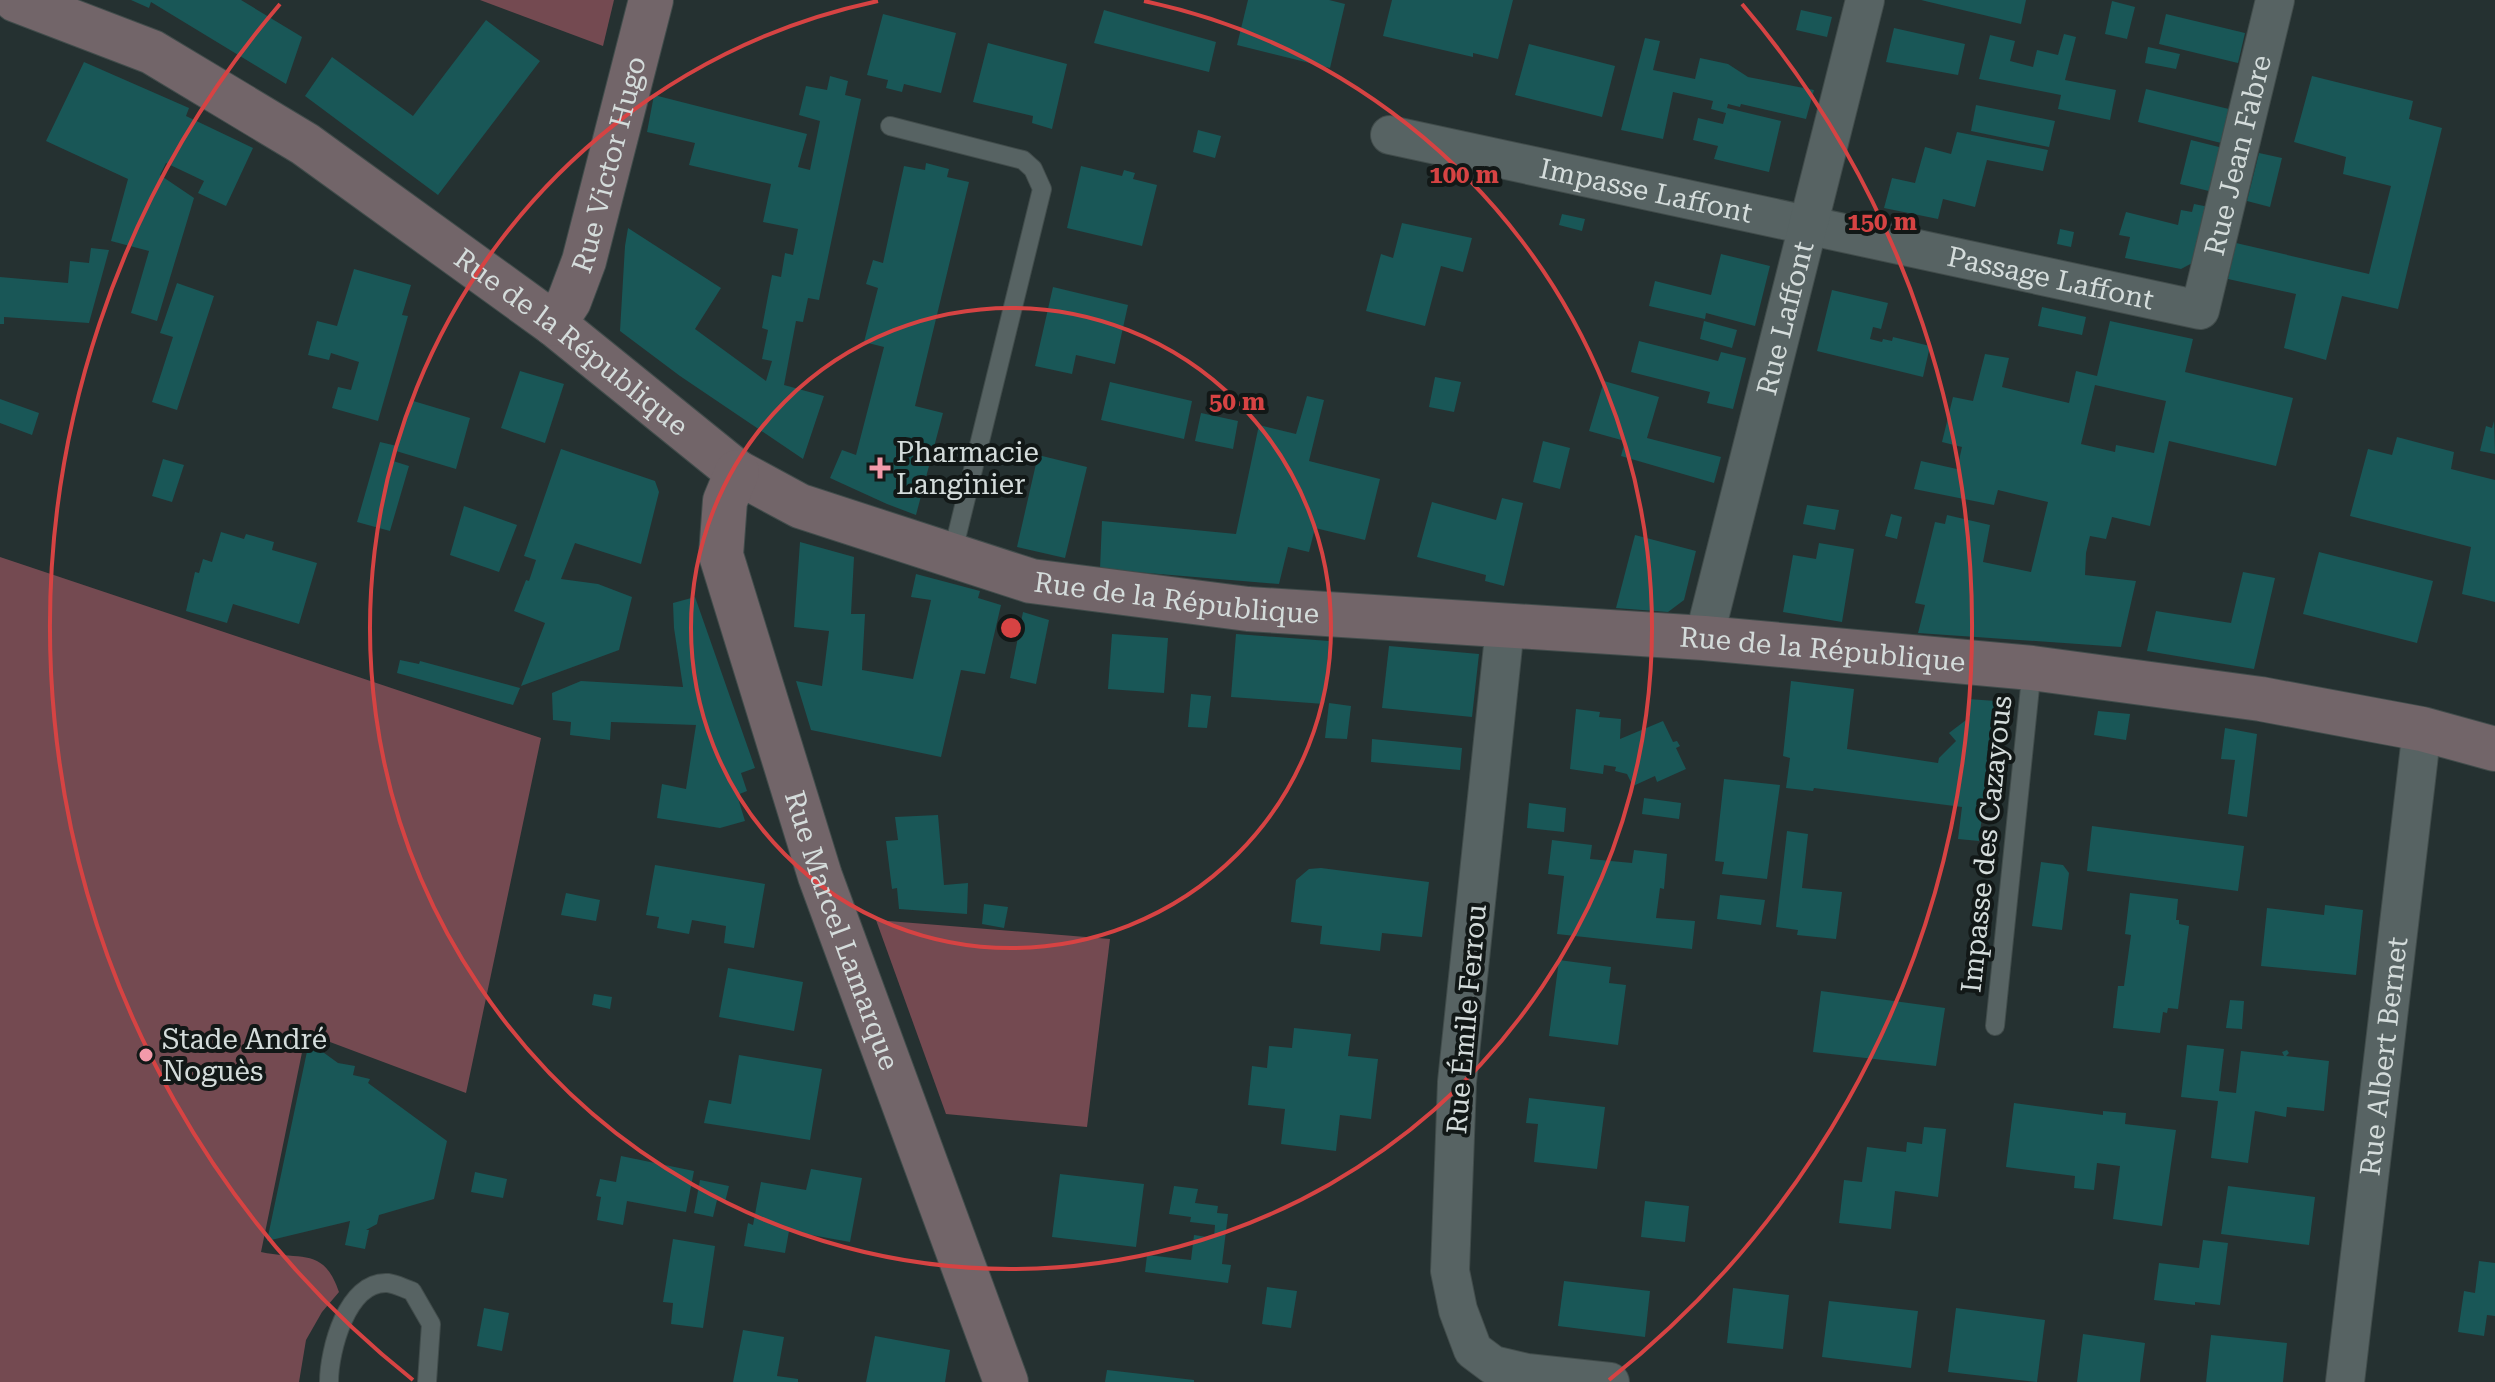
<svg xmlns="http://www.w3.org/2000/svg" width="2495" height="1382" font-family="'Roboto Serif',serif">
  <style>
    .green { fill: #744a51 }
    .building { fill: #195757; fill-rule: evenodd }
    .lines { fill: none; stroke-linecap: round; stroke-linejoin: round }
    .lane-casing { stroke: #414c4b; stroke-width: 20 }
    .street-casing { stroke: #414c4b; stroke-width: 40 }
    .secondary-casing { stroke: #414c4b; stroke-width: 46 }
    .lane { stroke: #576363; stroke-width: 18 }
    .street { stroke: #576363; stroke-width: 38 }
    .secondary { stroke: #726569; stroke-width: 44 }
    .ring { fill: none; stroke: #d64343; stroke-width: 4 }
    .poi-dot { fill: #f39aaa; stroke: #121817; stroke-width: 3 }
    .labels { text-anchor: middle; stroke-width: 8; stroke-linejoin: round; paint-order: stroke }
    .street-label { font-size: 28px; fill: #d4dcdb; stroke: #121817 }
    .poi-label { font-size: 28px; fill: #d4dcdb; stroke: #121817; text-anchor: start }
    .centre { fill: #d64343; stroke: #121817; stroke-width: 4 }
    .ring-label { font-size: 24px; text-anchor: middle; font-weight: bold; fill: #d64343; stroke: #121817; stroke-width: 8; stroke-linejoin: round; paint-order: stroke }
  </style>
  <rect width="100%" height="100%" fill="#253131"/>
  <g class="green">
    <polygon points="480,0 614,0 603,46"/>
    <path d="M0 557 541 738 466 1093 306 1033 261 1252C302 1261 323 1246 339 1292L322 1312 306 1340 299 1382H0Z"/>
    <polygon points="876,920 1110,939 1087,1127 946,1114"/>
  </g>
  <g class="building">
    <polygon points="131,0 241,0 302,37 286,84 151,2 149,8"/>
    <polygon points="1248,0 1329,0 1345,4 1330,68 1237,45"/>
    <polygon points="1392,0 1513,0 1498,59 1473,53 1473,57 1383,36"/>
    <polygon points="1921,0 2026,0 2021,24"/>
    <polygon points="2112,1 2135,7 2127,39 2105,34"/>
    <polygon points="1104,10 1216,42 1209,72 1094,43"/>
    <polygon points="1801,10 1832,17 1827,37 1796,30"/>
    <polygon points="883,14 956,33 941,93 904,84 902,92 886,88 888,80 867,75"/>
    <polygon points="2166,14 2245,33 2238,63 2159,44"/>
    <polygon points="486,20 540,61 438,195 305,96 332,57 413,116"/>
    <polygon points="1894,28 1965,44 1958,75 1886,62"/>
    <polygon points="2064,34 2076,37 2065,80 2116,90 2110,120 2058,109 2061,95 1979,79 1990,35 2015,41 2010,61 2033,67 2037,50 2058,55"/>
    <polygon points="1645,38 1660,41 1653,70 1695,79 1700,58 1728,64 1748,77 1814,90 1806,119 1741,104 1740,107 1728,104 1727,108 1781,121 1769,172 1714,159 1718,146 1693,140 1698,118 1723,124 1726,113 1711,109 1713,101 1673,92 1663,139 1621,130"/>
    <polygon points="988,43 1067,64 1052,129 1032,123 1033,116 973,102"/>
    <polygon points="1529,44 1615,66 1602,117 1515,95"/>
    <polygon points="2148,47 2180,54 2176,69 2145,63"/>
    <polygon points="84,62 189,108 186,116 253,148 226,206 198,193 204,181 166,163 160,175 194,198 157,321 131,313 149,251 111,241 128,179 46,141"/>
    <polygon points="830,76 848,81 845,95 861,99 819,300 808,298 803,322 796,321 784,385 824,396 803,459 680,376 620,331 625,246 628,228 721,288 695,329 766,381 772,361 762,359 768,330 762,328 772,275 781,277 785,253 793,255 798,229 763,222 771,184 689,165 695,143 647,132 654,95 807,134 798,167 810,170 820,121 799,115 806,86 827,90"/>
    <polygon points="2312,76 2413,101 2409,119 2442,128 2398,309 2342,296 2326,360 2284,348 2296,294 2228,279 2236,243 2369,274 2391,186 2343,174 2346,157 2294,142"/>
    <polygon points="2146,89 2233,110 2225,144 2138,122"/>
    <polygon points="1976,105 2055,121 2049,147 1971,131"/>
    <polygon points="1198,130 1221,136 1215,158 1193,152"/>
    <polygon points="1957,132 2048,150 2043,171 1987,160 1975,207 1943,199 1938,219 1884,208 1892,178 1915,183 1925,147 1951,154"/>
    <polygon points="2191,140 2223,148 2213,192 2180,184"/>
    <polygon points="2259,153 2282,158 2270,207 2247,201"/>
    <polygon points="926,163 949,169 947,177 969,182 915,406 943,413 916,515 887,504 830,478 842,450 856,455 884,347 864,342 878,288 866,284 873,260 883,263 904,166 925,170"/>
    <polygon points="1081,166 1122,176 1124,170 1135,173 1133,179 1157,185 1142,246 1067,228"/>
    <polygon points="2194,204 2209,207 2196,261 2181,269 2125,258 2130,237 2119,235 2126,212 2178,225 2181,210 2192,212"/>
    <polygon points="1562,214 1585,219 1582,231 1559,225"/>
    <polygon points="1402,223 1472,238 1463,272 1441,266 1425,326 1366,311 1381,254 1393,258"/>
    <polygon points="2060,229 2074,232 2071,247 2057,244"/>
    <polygon points="91,248 109,250 89,323 4,317 4,324 0,324 0,277 68,283 70,261 89,263"/>
    <polygon points="1721,254 1770,266 1755,326 1706,313 1705,319 1649,306 1655,281 1711,295"/>
    <polygon points="354,269 411,285 402,315 408,316 378,421 332,408 338,387 351,390 359,362 331,353 329,360 308,355 317,321 337,326"/>
    <polygon points="177,283 214,296 177,410 152,402 173,337 160,333"/>
    <polygon points="1053,287 1128,305 1115,364 1076,355 1072,374 1035,366"/>
    <polygon points="1832,290 1888,303 1881,329 1873,327 1870,339 1882,342 1883,339 1892,341 1893,337 1930,346 1923,377 1817,351"/>
    <polygon points="2042,307 2086,317 2082,335 2038,326"/>
    <polygon points="1704,321 1737,330 1732,348 1700,339"/>
    <path d="M2110 321 2193 339 2185 372 2293 398 2276 466 2169 441 2150 526 2112 517 2106 539 2090 536 2086 553 2085 575 2136 581 2121 647 1918 633 1925 605 1915 603 1935 522 1945 524 1947 515 1990 525 1983 562 2031 572 2048 502 1998 490 1994 505 1914 489 1921 461 1957 469 1962 447 1942 442 1953 397 1973 401 1985 354 2009 358 2002 387 2069 403 2076 371 2097 376ZM2095 385 2166 401 2154 453 2116 445 2115 452 2081 444Z"/>
    <polygon points="1639,341 1718,361 1721,352 1746,358 1733,409 1707,403 1710,392 1631,372"/>
    <polygon points="520,371 564,384 545,443 501,428"/>
    <polygon points="1435,377 1461,382 1454,412 1429,407"/>
    <polygon points="1604,381 1659,397 1647,438 1721,457 1714,483 1621,456 1625,441 1589,431"/>
    <polygon points="1110,382 1192,401 1184,439 1101,420"/>
    <polygon points="1307,396 1324,400 1309,461 1380,479 1365,540 1315,528 1309,552 1288,547 1279,584 1100,569 1102,521 1236,534 1259,425 1296,434"/>
    <polygon points="0,399 39,413 32,435 0,423"/>
    <polygon points="410,400 470,418 456,469 396,451 393,461 409,466 390,531 357,522 380,442 397,446"/>
    <polygon points="1201,413 1238,421 1233,449 1195,441"/>
    <polygon points="2494,421 2495,454 2480,451 2486,426 2492,428"/>
    <polygon points="2397,437 2454,452 2451,469 2495,480 2495,602 2462,594 2471,547 2350,516 2368,449 2392,455"/>
    <polygon points="1543,441 1570,448 1560,489 1533,482"/>
    <polygon points="561,449 655,481 659,492 641,564 575,543 561,579 598,584 632,597 619,650 521,686 545,623 514,611 526,580 529,581 536,560 524,556"/>
    <polygon points="1038,455 1087,467 1065,558 1017,547"/>
    <polygon points="163,459 184,465 172,502 152,496"/>
    <polygon points="1502,498 1523,503 1504,586 1485,581 1486,575 1417,557 1432,502 1496,520"/>
    <polygon points="1807,505 1839,510 1835,530 1803,524"/>
    <polygon points="464,506 517,525 499,572 450,555"/>
    <polygon points="1891,514 1902,517 1897,539 1885,536"/>
    <polygon points="221,532 244,539 246,534 274,542 272,550 317,563 299,624 233,604 227,623 186,611 195,572 199,573 203,559 212,562"/>
    <polygon points="1635,535 1696,551 1684,600 1668,612 1616,608"/>
    <polygon points="800,542 854,557 851,614 865,614 862,670 913,679 931,600 911,597 916,574 980,591 978,598 1001,605 985,674 961,670 941,757 811,730 796,681 822,686 829,631 794,627"/>
    <polygon points="1819,543 1854,549 1842,622 1783,612 1793,555 1816,559"/>
    <polygon points="2319,552 2433,581 2417,643 2303,614"/>
    <polygon points="2243,572 2275,578 2254,669 2147,651 2156,611 2231,623"/>
    <polygon points="695,597 755,768 741,773 747,791 737,795 745,821 720,828 657,818 662,784 686,789 696,725 611,722 610,740 570,735 571,722 553,720 552,693 581,681 683,687 674,628 673,603"/>
    <polygon points="1023,612 1049,620 1036,684 1010,678"/>
    <polygon points="1112,634 1168,638 1164,693 1108,689"/>
    <polygon points="1236,634 1329,641 1324,704 1231,697"/>
    <polygon points="1389,646 1479,654 1472,717 1382,708"/>
    <polygon points="400,660 419,664 420,661 520,688 513,705 397,673"/>
    <polygon points="1791,681 1854,689 1847,749 1938,763 1939,758 1956,741 1949,733 1970,717 1967,712 1968,699 1996,701 1979,841 1958,839 1962,807 1814,788 1813,791 1786,788 1790,758 1783,756"/>
    <polygon points="1191,694 1211,696 1207,728 1188,727"/>
    <polygon points="1329,703 1351,706 1347,739 1325,738"/>
    <polygon points="1576,709 1600,712 1599,717 1621,719 1620,739 1663,721 1673,742 1677,741 1680,746 1676,748 1686,769 1657,782 1655,776 1633,786 1627,774 1615,771 1616,767 1604,765 1603,774 1570,769"/>
    <polygon points="2098,711 2130,714 2126,740 2094,735"/>
    <polygon points="2225,728 2257,734 2247,817 2228,814 2235,760 2221,759"/>
    <polygon points="1372,739 1462,748 1460,770 1371,762"/>
    <polygon points="1724,779 1780,785 1767,879 1722,874 1724,862 1715,861"/>
    <polygon points="1644,798 1681,803 1679,819 1642,814"/>
    <polygon points="1529,803 1566,808 1564,832 1527,828"/>
    <polygon points="938,815 944,885 968,883 967,914 899,909 897,888 892,889 886,841 898,840 895,817"/>
    <polygon points="2092,826 2244,846 2238,891 2087,871"/>
    <polygon points="1787,831 1808,834 1802,888 1842,892 1836,939 1797,935 1798,930 1776,927"/>
    <polygon points="1552,840 1592,845 1590,859 1632,863 1634,850 1667,854 1664,889 1660,888 1656,918 1695,921 1692,949 1557,934 1564,876 1548,874"/>
    <polygon points="2041,862 2063,865 2069,873 2062,930 2032,926"/>
    <polygon points="655,865 765,884 754,948 724,943 726,926 692,920 689,934 657,928 659,917 646,915"/>
    <polygon points="1321,868 1429,882 1422,937 1382,933 1380,951 1320,944 1322,926 1291,922 1296,880 1309,869"/>
    <polygon points="566,893 600,900 596,921 561,915"/>
    <polygon points="2130,893 2178,899 2176,920 2179,920 2179,924 2189,926 2178,1009 2168,1008 2167,1013 2163,1012 2160,1033 2113,1028 2118,986 2124,986 2131,935 2125,934"/>
    <polygon points="1720,895 1765,900 1761,925 1717,919"/>
    <polygon points="984,904 1008,907 1004,928 982,924"/>
    <polygon points="2325,905 2363,910 2356,975 2261,966 2267,908 2324,915"/>
    <polygon points="1559,960 1611,967 1609,983 1626,985 1618,1045 1549,1036"/>
    <polygon points="728,968 803,982 794,1031 719,1017"/>
    <polygon points="1821,991 1945,1008 1936,1066 1813,1052"/>
    <polygon points="594,994 612,997 610,1009 592,1005"/>
    <polygon points="2230,1000 2244,1001 2242,1029 2226,1028"/>
    <polygon points="1294,1028 1351,1034 1348,1056 1378,1059 1371,1119 1340,1115 1336,1151 1281,1144 1285,1109 1248,1105 1252,1066 1267,1068 1269,1046 1292,1048"/>
    <polygon points="309,1042 338,1063 355,1066 353,1075 370,1079 368,1083 447,1141 434,1199 379,1215 377,1224 366,1230 369,1230 365,1249 345,1245 350,1221 267,1241"/>
    <polygon points="2187,1045 2224,1049 2219,1091 2236,1093 2241,1051 2284,1056 2282,1052 2287,1050 2289,1053 2286,1056 2329,1061 2324,1111 2287,1107 2286,1117 2255,1111 2248,1163 2211,1158 2218,1101 2181,1097"/>
    <polygon points="739,1055 822,1069 810,1140 704,1123 709,1100 731,1104"/>
    <polygon points="1529,1098 1605,1107 1597,1169 1534,1162 1538,1124 1526,1123"/>
    <polygon points="2014,1103 2103,1115 2103,1111 2126,1113 2125,1124 2176,1130 2162,1226 2113,1219 2120,1166 2097,1163 2094,1190 2074,1188 2075,1176 2006,1167"/>
    <polygon points="1924,1127 1946,1129 1938,1197 1895,1191 1891,1229 1839,1223 1844,1180 1862,1182 1867,1147 1906,1152 1907,1142 1922,1144"/>
    <polygon points="621,1156 694,1171 686,1212 627,1201 623,1225 597,1220 601,1197 596,1196 600,1179 616,1182"/>
    <polygon points="811,1169 862,1178 850,1242 789,1231 785,1253 744,1246 748,1223 753,1225 761,1182 806,1190"/>
    <polygon points="475,1172 507,1179 503,1198 471,1192"/>
    <polygon points="1060,1174 1144,1184 1136,1247 1052,1237"/>
    <polygon points="700,1180 729,1186 725,1202 717,1200 713,1217 694,1213"/>
    <polygon points="1174,1186 1198,1189 1195,1203 1218,1206 1217,1213 1228,1214 1222,1264 1231,1265 1228,1283 1145,1272 1147,1255 1191,1260 1194,1235 1214,1238 1215,1225 1190,1222 1191,1217 1169,1214"/>
    <polygon points="2228,1186 2315,1197 2309,1245 2221,1234"/>
    <polygon points="1645,1201 1689,1206 1685,1242 1641,1237"/>
    <polygon points="673,1239 715,1246 703,1328 671,1324 673,1303 663,1302"/>
    <polygon points="2203,1240 2228,1243 2220,1305 2195,1302 2195,1305 2154,1300 2159,1263 2199,1268"/>
    <polygon points="2479,1261 2495,1263 2495,1316 2487,1315 2484,1336 2458,1332 2464,1291 2475,1293"/>
    <polygon points="1564,1281 1650,1291 1645,1337 1558,1326"/>
    <polygon points="1267,1287 1297,1291 1291,1328 1262,1324"/>
    <polygon points="1733,1288 1789,1295 1783,1349 1727,1343"/>
    <polygon points="1829,1301 1918,1311 1911,1368 1822,1357"/>
    <polygon points="484,1308 509,1313 502,1351 477,1346"/>
    <polygon points="1956,1308 2045,1320 2037,1382 1948,1372"/>
    <polygon points="743,1330 784,1337 777,1376 798,1379 798,1382 733,1382"/>
    <polygon points="2083,1334 2145,1343 2140,1382 2077,1382"/>
    <polygon points="2211,1335 2287,1343 2283,1382 2206,1382"/>
    <polygon points="875,1336 950,1350 945,1382 866,1382"/>
    <polygon points="1107,1370 1194,1380 1194,1382 1105,1382"/>
  </g>
  <g class="lines">
    <g class="lane-casing">
      <g id="lane">
        <polyline points="890,126 1023,160 1033,169 1042,189 952,555"/>
        <polyline points="1995,1026 2032,668"/>
        <path d="M329 1382C329 1351 347 1280 388 1283 396 1284 405 1289 412 1291L431 1324 427 1382"/>
      </g>
    </g>
    <g class="street-casing">
      <g id="street">
        <path id="s1" d="M1390 135 2200 310 2275 0"/>
        <polyline points="1505,627 1457,1082 1450,1271 1458,1310 1473,1350 1493,1365 1527,1373 1610,1382"/>
        <path id="s2" d="M1704 638 1865 0"/>
        <path id="s3" d="M2345 1382 2422 729"/>
      </g>
    </g>
    <g class="secondary-casing">
      <g id="secondary">
        <path id="s4" d="M16 0 152 52 305 144 554 324 737 472 800 506 1031 581 1248 609 1704 638 2032 668 2261 699 2422 729 2495 749"/>
        <path id="s5" d="M554 324 569 301 584 261 651 0"/>
        <path id="s6" d="M737 472 725 501 721 555 820 876 1006 1382"/>
      </g>
    </g>
    <use href="#lane" class="lane"/>
    <use href="#street" class="street"/>
    <use href="#secondary" class="secondary"/>
  </g>
  <g class="ring">
    <circle cx="1011" cy="628" r="320"/>
    <path d="M1144 1A641 641 0 1 1 878 1"/>
    <path d="M413 1380A961 961 0 0 1 280 4M1742 4A961 961 0 0 1 1609 1380"/>
  </g>
  <g class="poi-dot">
    <path d="M876 456h8v8h8v8h-8v8h-8v-8h-8v-8h8z"/>
    <circle cx="146" cy="1055" r="8"/>
  </g>
  <g class="labels">
    <g class="street-label">
      <text dy="10" stroke="none"><textPath href="#s1" startOffset="988">Rue Jean Fabre</textPath></text>
      <text dy="10" stroke="none"><textPath href="#s5" startOffset="170">Rue Victor Hugo</textPath></text>
      <text dy="10" stroke="none"><textPath href="#s1" startOffset="262">Impasse Laffont</textPath></text>
      <text dy="10" stroke="none"><textPath href="#s1" startOffset="676">Passage Laffont</textPath></text>
      <text dy="10" stroke="none"><textPath href="#s2" startOffset="330">Rue Laffont</textPath></text>
      <text dy="10" stroke="none"><textPath href="#s4" startOffset="656">Rue de la République</textPath></text>
      <text dy="10" stroke="none"><textPath href="#s4" startOffset="1328">Rue de la République</textPath></text>
      <text dy="10" stroke="none"><textPath href="#s4" startOffset="1976">Rue de la République</textPath></text>
      <text transform="translate(1986 844) rotate(-84)" y="10">Impasse des Cazayous</text>
      <text dy="10" stroke="none"><textPath href="#s6" startOffset="480">Rue Marcel Lamarque</textPath></text>
      <text transform="translate(1466 1019) rotate(-85)" y="10">Rue Émile Ferrou</text>
      <text dy="10" stroke="none"><textPath href="#s3" startOffset="328">Rue Albert Bernet</textPath></text>
    </g>
    <g class="poi-label">
      <text x="896" y="462">Pharmacie<tspan x="896" dy="32">Langinier</tspan></text>
      <text x="162" y="1049">Stade André<tspan x="162" dy="32">Noguès</tspan></text>
    </g>
  </g>
  <circle cx="1011" cy="628" r="12" class="centre"/>
  <g class="ring-label">
    <text x="1464" y="183">100 m</text>
    <text x="1882" y="230">150 m</text>
    <text x="1237" y="410">50 m</text>
  </g>
</svg>
